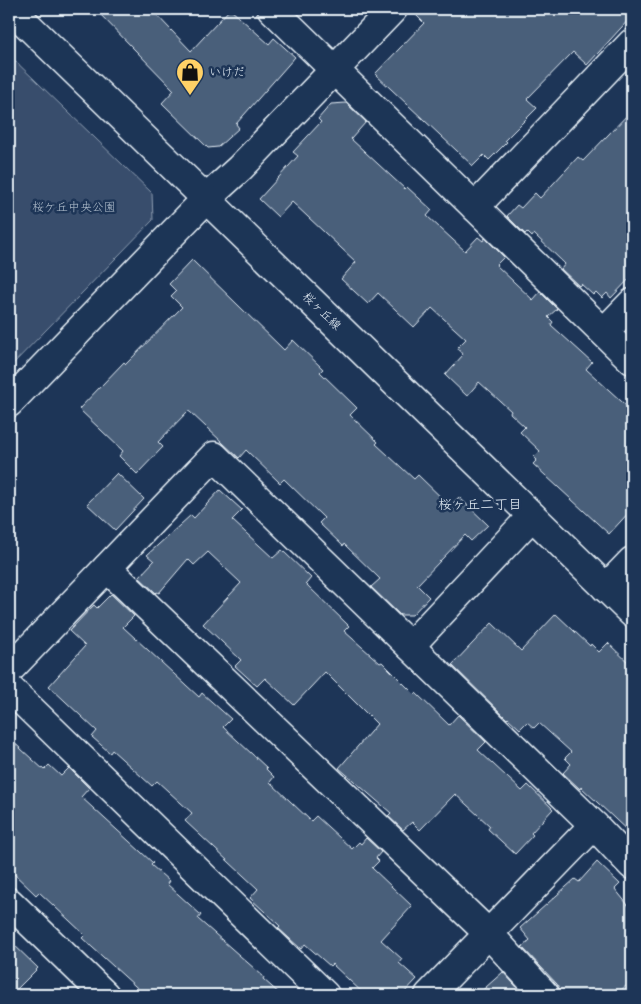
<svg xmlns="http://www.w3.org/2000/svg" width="641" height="1004" font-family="Pangolin,'Klee One',sans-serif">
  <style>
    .green { fill: #374d6c; stroke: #909fb2 }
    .building { fill: #495e7a; stroke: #e8f1f8 }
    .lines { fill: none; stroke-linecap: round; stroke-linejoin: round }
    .street-casing { stroke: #e8f1f8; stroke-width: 31 }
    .secondary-casing { stroke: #e8f1f8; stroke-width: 31 }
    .street { stroke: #1d3557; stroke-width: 28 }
    .secondary { stroke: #1d3557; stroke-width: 28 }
    .labels { text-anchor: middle; stroke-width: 5; stroke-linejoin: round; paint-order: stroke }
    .poi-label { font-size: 12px; fill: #e8f1f8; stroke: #1d3557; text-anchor: start }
    .park-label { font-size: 12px; fill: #b3c0ce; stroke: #1d3557 }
    .street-label { font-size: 12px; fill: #e8f1f8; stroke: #1d3557 }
    .neighbourhood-label { font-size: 14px; fill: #e8f1f8; stroke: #1d3557 }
  </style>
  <rect width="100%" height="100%" fill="#1d3557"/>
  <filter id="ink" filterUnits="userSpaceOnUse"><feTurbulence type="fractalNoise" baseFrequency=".02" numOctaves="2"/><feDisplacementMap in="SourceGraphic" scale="10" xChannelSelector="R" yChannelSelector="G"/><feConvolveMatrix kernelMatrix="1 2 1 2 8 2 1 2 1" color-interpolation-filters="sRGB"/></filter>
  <g filter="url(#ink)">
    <polygon class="green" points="9,55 152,193 153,220 9,368"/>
    <g class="building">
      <polygon points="95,9 151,9 191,51 230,9 269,44 274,38 295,57 236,124 239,128 218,147 208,148 162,103 174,90"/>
      <polygon points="410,9 632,9 632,16 587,65 573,52 527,99 537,108 505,140 507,142 489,160 484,155 473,166 375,74 424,23"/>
      <polygon points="346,103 366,122 351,139 405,189 407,187 432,210 427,216 465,251 478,237 483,241 485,238 504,257 496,265 533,300 540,292 557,309 548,317 553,322 551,325 592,362 586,369 632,411 632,509 609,534 533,464 537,460 534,457 540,451 520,432 525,427 510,413 511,411 479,382 467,396 445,375 463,355 457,348 466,339 432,308 414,327 378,293 368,304 341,279 356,262 292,202 278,217 259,199 298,156 293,152 321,122 318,119 331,104"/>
      <polygon points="632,110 632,276 611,298 607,293 602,298 596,292 593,295 581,284 579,286 561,269 565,264 534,234 532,237 527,232 525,234 507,216 517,205 521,208 535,193 540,198 578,157 583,161"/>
      <polygon points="192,260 284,350 293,340 323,369 320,372 357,408 350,415 378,442 376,444 414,479 418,475 450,506 459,497 488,525 471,541 465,535 417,585 429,597 412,615 400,615 371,587 380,579 344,544 343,546 319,523 324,518 284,479 280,483 246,450 239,458 190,412 188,411 158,442 163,447 137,474 119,456 123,451 79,409 124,362 126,364 182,307 171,296 176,291 169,284"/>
      <polygon points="117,473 144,499 115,530 87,504"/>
      <polygon points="220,490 242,510 232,520 273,558 282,550 311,578 306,584 349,626 344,631 380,663 382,662 415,695 416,693 449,725 458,715 486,742 478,750 522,791 528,785 553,809 531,833 533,835 515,854 488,829 490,826 455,794 420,830 412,822 403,830 388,816 391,813 339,768 377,724 325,672 294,705 265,678 257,686 235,666 241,660 203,624 241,583 208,552 194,565 188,559 159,593 157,592 156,593 139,577 154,561 147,555 191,515 194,518"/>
      <polygon points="111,594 134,616 123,627 199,697 202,693 231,719 223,727 267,768 266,769 274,777 270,782 311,821 316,816 352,849 359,842 361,844 366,838 381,852 376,858 379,861 372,868 412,906 381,940 402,959 399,963 417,979 402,995 365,995 332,964 330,966 305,944 301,949 278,928 280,926 250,898 258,889 185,821 192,813 157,781 152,786 112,750 110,753 92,737 97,731 49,686 85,646 69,631 94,605 97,608"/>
      <polygon points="556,614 590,646 591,644 599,652 608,643 632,666 632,835 581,787 580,789 563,773 571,764 565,758 571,752 539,723 534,728 527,722 520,729 508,718 507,719 452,665 492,623 521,651"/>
      <polygon points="9,738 44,770 49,765 61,776 69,768 89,788 81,797 153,863 151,865 169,881 167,884 201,915 198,919 264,977 263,979 281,995 145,995 82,938 85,935 39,892 36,895 9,869"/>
      <polygon points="597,862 620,884 615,889 632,910 632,981 615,995 560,995 560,991 557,984 522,947 530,940 520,928 575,879 579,882"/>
      <polygon points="9,940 38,968 11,995 9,995"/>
      <polygon points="503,972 524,995 477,995"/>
    </g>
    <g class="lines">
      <g class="street-casing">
        <g id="street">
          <polyline points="272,9 632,360"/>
          <polyline points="206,199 240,168 393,9"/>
          <polyline points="475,207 632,43"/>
          <polyline points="604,332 632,303"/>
          <polyline points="107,568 489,934 545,995"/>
          <polyline points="410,646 532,516"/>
          <polyline points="9,670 214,456 594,825 632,865"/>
          <polyline points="9,688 325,995"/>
          <polyline points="9,902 105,995"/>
          <polyline points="429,995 594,825"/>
        </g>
      </g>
      <g class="secondary-casing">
        <g id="secondary">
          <polyline points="11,9 632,613"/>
          <polyline points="9,403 206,199"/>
          <polyline points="606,588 632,561"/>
        </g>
      </g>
      <use href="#street" class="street"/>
      <use href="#secondary" class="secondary"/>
    </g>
  </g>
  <defs>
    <g id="shop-pin" transform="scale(1.4375)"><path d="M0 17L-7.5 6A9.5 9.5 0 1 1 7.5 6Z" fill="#ffd166" stroke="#1d3557"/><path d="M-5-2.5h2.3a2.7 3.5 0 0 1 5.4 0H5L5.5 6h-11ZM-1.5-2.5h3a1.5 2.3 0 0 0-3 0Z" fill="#111"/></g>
  </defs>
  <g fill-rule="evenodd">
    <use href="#shop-pin" x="190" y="72"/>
  </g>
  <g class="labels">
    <g class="poi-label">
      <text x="209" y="76">いけだ</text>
    </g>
    <g class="park-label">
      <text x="74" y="211">桜ケ丘中央公園</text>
    </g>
    <g class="street-label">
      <text transform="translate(322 311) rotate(44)" y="4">桜ヶ丘線</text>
    </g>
    <g class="neighbourhood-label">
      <text x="480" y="509">桜ヶ丘二丁目</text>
    </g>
  </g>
  <rect width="641" height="1004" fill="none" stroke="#1d3557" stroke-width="30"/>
  <rect x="15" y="15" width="611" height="974" fill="none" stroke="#e8f1f8" stroke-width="2" filter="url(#ink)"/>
</svg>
